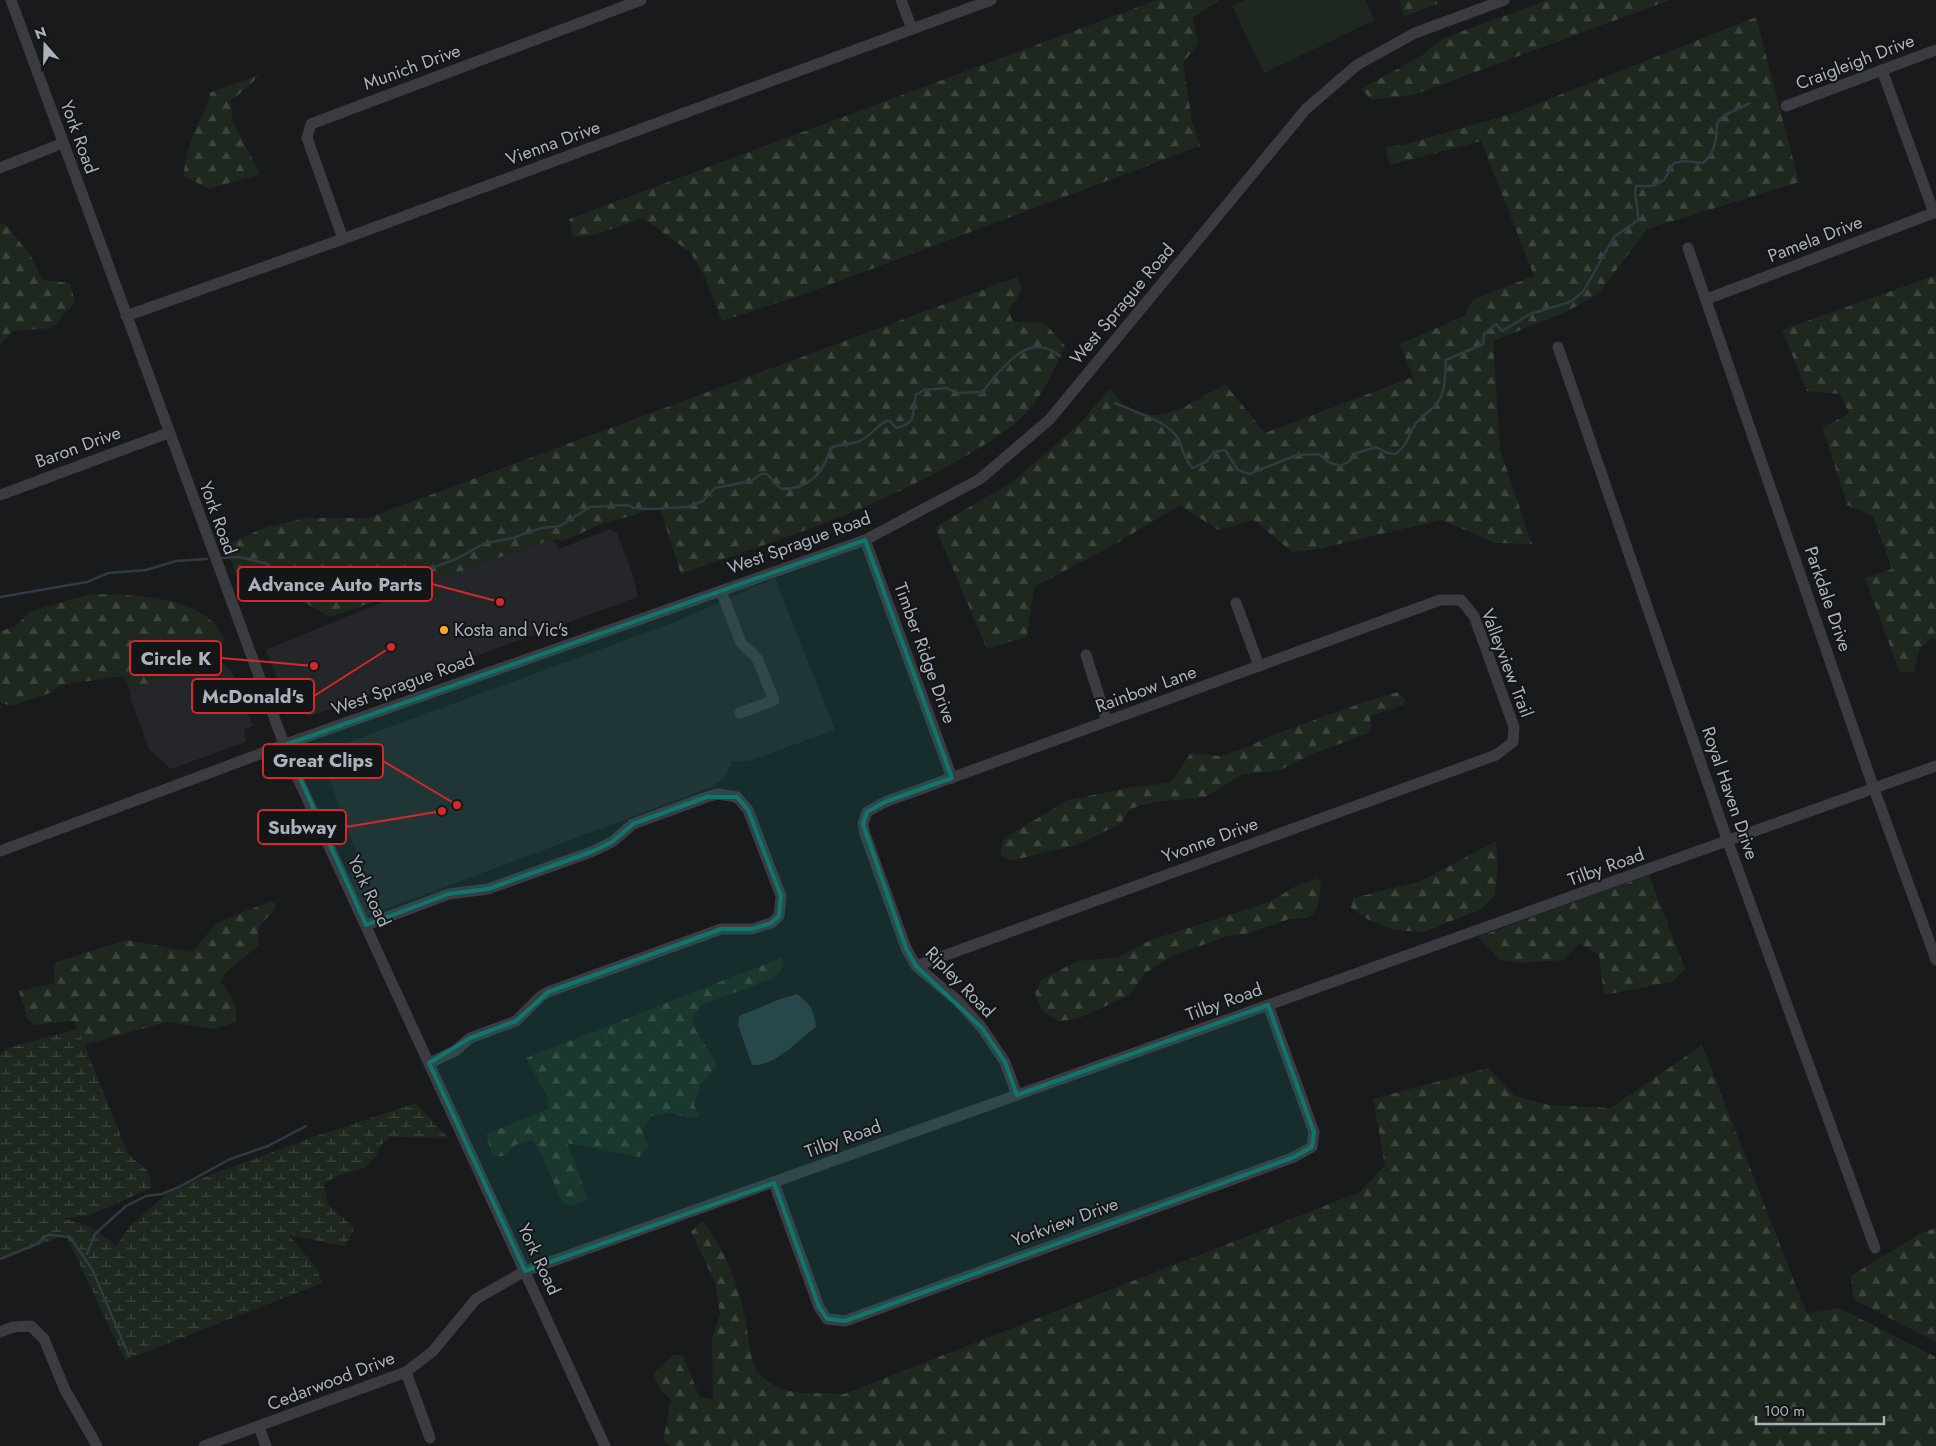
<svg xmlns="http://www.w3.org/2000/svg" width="1936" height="1446" font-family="Jost,sans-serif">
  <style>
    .built { fill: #252629 }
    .forest { fill: url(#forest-firs) }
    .wetland { fill: url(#wetland-marsh) }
    .garden { fill: #1f281f }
    .water { fill: #2e3b42 }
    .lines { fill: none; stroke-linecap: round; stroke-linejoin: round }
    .stream { stroke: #2e3b42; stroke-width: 2.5 }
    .minor { stroke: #3a3c42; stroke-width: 11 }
    .marked { fill: #0f766e; fill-opacity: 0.2; stroke: #0f766e; stroke-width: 4; stroke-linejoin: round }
    .poi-dot { fill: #ffa72f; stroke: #141517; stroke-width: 2 }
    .labels { text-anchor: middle; stroke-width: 4; stroke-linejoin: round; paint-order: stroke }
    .street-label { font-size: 18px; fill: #abb2bd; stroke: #141517 }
    .poi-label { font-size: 18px; fill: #abb2bd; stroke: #141517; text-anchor: start }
    .leader { fill: none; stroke: #d62828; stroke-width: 2 }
    .callout-dot { fill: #d62828; stroke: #141517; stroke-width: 2 }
    .callout { fill: #141517; stroke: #d62828; stroke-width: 2 }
    .callout-label { font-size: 19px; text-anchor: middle; font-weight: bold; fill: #abb2bd }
  </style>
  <defs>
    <pattern id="forest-firs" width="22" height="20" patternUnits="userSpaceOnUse" patternTransform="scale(1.25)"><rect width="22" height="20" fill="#1f281f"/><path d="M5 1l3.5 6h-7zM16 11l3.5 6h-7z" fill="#3d453e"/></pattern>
    <pattern id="wetland-marsh" width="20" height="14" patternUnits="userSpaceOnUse" patternTransform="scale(1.25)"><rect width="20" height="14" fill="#1f281f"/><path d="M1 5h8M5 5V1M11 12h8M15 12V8" fill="none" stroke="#3d453e"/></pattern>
  </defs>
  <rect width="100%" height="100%" fill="#191a1c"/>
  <g class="built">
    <polygon points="610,529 617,533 633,575 638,597 314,715 304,714 291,707 283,692 265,650 449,575 553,539 559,549"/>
    <polygon points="775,578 835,730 749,761 732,761 725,777 712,787 367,916 349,874 359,860 323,761 327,750 675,622"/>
    <polygon points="215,658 231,670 253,726 244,730 246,742 171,769 149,749 130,698 131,691"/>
  </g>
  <g class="forest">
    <polygon points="1157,0 1220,0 1193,17 1198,44 1183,63 1192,121 1200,146 802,295 722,321 704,275 691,253 643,218 594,235 573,237 569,219"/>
    <polygon points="1400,0 1437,0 1439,3 1403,17"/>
    <polygon points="1548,0 1670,0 1413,95 1372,100 1361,89 1421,56 1444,38"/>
    <path d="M1756 17 1799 182 1647 229 1599 293 1566 312 1493 341 1500 449 1532 544 1496 543 1441 520 1318 549 1292 552 1254 520 1218 530 1180 505 1117 543 1034 587 1027 636 987 649 935 527 1014 481 1082 421 1110 388C1115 395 1121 404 1128 408 1162 428 1195 400 1225 384L1265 433 1413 377 1400 344 1464 316 1474 299 1534 276 1481 141 1390 165 1385 147 1403 145 1514 113Z"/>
    <path d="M259 75 248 87 230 101 233 122 260 174 209 189 184 176C185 148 200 121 210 96L209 93Z"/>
    <polygon points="5,223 32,258 43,280 70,283 75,302 52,328 12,331 0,346 0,224"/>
    <polygon points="1936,275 1936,641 1932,638 1920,648 1914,671 1900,673 1865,578 1892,569 1873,516 1847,505 1823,428 1849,413 1840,394 1807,391 1782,330"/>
    <path d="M1017 277 1022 289 1009 311 1013 322 1045 323 1065 346C1054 368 1044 394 1027 412 1009 431 985 445 962 458 875 510 777 540 681 574L659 505 635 515 604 523 563 541 553 539 330 617 257 575 238 579 225 545 266 527 307 518H368Z"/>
    <path d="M90 594C127 595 181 594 212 621 217 626 221 634 225 639L215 658 131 691 123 676 61 685 50 693 11 706 0 702V631L15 627 29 612Z"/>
    <polygon points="1398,692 1406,701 1403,705 1370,716 1371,732 1318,752 1278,771 1243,774 1205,797 1154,802 1130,809 1120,824 1077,845 1010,861 1000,855 1004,838 1068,800 1134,787 1170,783 1191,753 1220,756 1248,747 1270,736 1364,702"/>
    <polygon points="1496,841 1498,865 1495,895 1481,909 1424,932 1394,930 1369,920 1351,908 1353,898 1419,882"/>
    <polygon points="1649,875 1685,969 1672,982 1604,995 1599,955 1580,943 1563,960 1520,963 1500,960 1478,937"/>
    <polygon points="1318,878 1321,885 1317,910 1308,918 1289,919 1250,933 1228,936 1172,956 1144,974 1130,995 1077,1019 1059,1021 1051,1017 1041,1009 1035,993 1041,980 1077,961 1116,958 1151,940 1269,902 1296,886"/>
    <path d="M271 901 277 905C267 924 255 917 259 945L225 973 221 983C232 995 238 1006 236 1022L214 1029 167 1022 83 1045 74 1021 35 1025 28 1020 19 991 54 983V963L126 940 192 952 217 923Z"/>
    <path d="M781 958 784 966 774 978 701 1005 692 1021C698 1038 710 1049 717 1066L701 1084 694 1105 700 1117 688 1118 671 1113 651 1116 642 1130 649 1148 639 1157 567 1143 588 1200 571 1206 562 1203 542 1156 532 1140 515 1145 503 1156 493 1157 486 1134 548 1109 547 1096 526 1058Z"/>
    <path d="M1702 1045 1807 1314 1839 1308 1936 1357V1446H670L663 1441 671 1400 662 1391 653 1374 673 1355H683L699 1396 713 1400 712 1339 720 1314 715 1282 691 1232 702 1221C725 1248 737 1282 745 1317 748 1332 749 1359 758 1372 762 1377 774 1386 779 1388 798 1396 824 1392 844 1394L1360 1192 1385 1165 1373 1099 1488 1068 1515 1096 1549 1105 1611 1108Z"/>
    <polygon points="1936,1228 1936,1342 1853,1299 1851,1276 1921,1233"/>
  </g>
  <polygon class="wetland" points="78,1029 128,1154 149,1172 151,1188 88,1216 62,1218 92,1227 116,1246 130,1226 152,1206 167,1194 191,1182 319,1135 416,1103 448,1138 390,1137 380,1146 376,1156 364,1168 339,1175 324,1184 328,1205 355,1228 345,1246 289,1235 317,1269 322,1283 125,1360 66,1235 0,1260 0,1055 10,1047"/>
  <polygon class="garden" points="1244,0 1365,0 1375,20 1264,73 1232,6"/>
  <path class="water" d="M797 994C809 1002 815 1012 816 1027 798 1040 775 1067 752 1065L738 1025 739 1016 780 999Z"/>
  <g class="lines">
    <g class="stream">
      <path d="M1115 403C1133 411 1167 421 1177 437 1183 447 1184 461 1193 468L1207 461 1214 452 1225 450 1238 470 1249 474 1297 455 1319 454 1328 462 1340 466 1350 461 1357 453 1376 447 1388 453 1396 454C1408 444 1406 441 1413 428 1418 418 1427 414 1435 406 1446 395 1445 375 1446 360L1483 344 1484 334 1496 324 1502 331 1530 314 1570 302 1583 292 1614 237 1638 220C1639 207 1633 197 1636 186H1653L1664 180 1674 163 1683 161 1703 163C1715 153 1717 138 1717 123L1723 116 1750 103"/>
      <path d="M222 558 239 557 268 564 274 572 302 578 313 587 328 592H335L429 569 456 559 485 543 513 538 541 528 560 526 590 507 628 505 634 508 649 509 687 507 703 501 715 488 751 481 761 474H767L781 489C810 489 822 474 831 448 842 443 848 445 857 442 871 438 876 424 889 420L896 428C919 423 911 413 916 395L924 390 947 388 957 393 978 392 982 394C989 382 1016 350 1031 348 1042 345 1051 349 1060 356"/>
      <polyline points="0,597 87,582 108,573 146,570 176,561 207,559"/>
      <polyline points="87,1254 95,1234 126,1206 146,1196 162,1194 179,1187 230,1159 268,1146 306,1126"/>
      <polyline points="0,1259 39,1243 43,1237 50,1235 70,1237 92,1269 129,1356"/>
    </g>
    <g class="minor">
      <polyline points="11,0 292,766 605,1446"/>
      <polyline points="901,0 912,29"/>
      <polyline points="1882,70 1934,213"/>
      <polyline points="1786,106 1936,50"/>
      <polyline points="0,168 63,143"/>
      <polyline points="343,239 307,138 311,124 641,0"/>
      <polyline points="1688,248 1874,789 1936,960"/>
      <polyline points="1707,299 1936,212"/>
      <polyline points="126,316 343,239 991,0"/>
      <polyline points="1558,347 1728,842 1875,1248"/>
      <polyline points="0,495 168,433"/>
      <polyline points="865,540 952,778"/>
      <polyline points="721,591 741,643 757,658 774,700 740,713"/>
      <polyline points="1236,603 1259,666"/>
      <polyline points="1086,655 1107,721"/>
      <polyline points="0,851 300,739 865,540 980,479 1050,419 1306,109 1357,65 1415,33 1504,0"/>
      <polyline points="366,925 449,894 488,889 591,852 612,842 633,824 707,797 718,794 737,797 748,810 781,896 779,916 771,923 752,929 721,929 548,992 540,997 516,1021 470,1038 455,1051 429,1063"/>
      <polyline points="916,966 1496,755 1513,742 1514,727 1474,616 1461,600 1440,600 885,802 867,812 863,824 865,834 906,948 916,966 958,1001 982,1028 1005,1062 1017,1095"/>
      <polyline points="774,1183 819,1307 827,1319 845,1321 1294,1157 1312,1147 1314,1132 1268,1005"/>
      <polyline points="0,1332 13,1327 31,1326 44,1339 65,1390 97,1446"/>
      <polyline points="406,1372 430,1438"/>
      <polyline points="259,1427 266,1446"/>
      <polyline points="204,1446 406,1372 433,1351 476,1299 525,1271 1936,766"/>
    </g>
  </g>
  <path class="marked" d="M865 540 952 778 885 802 867 812 863 824 906 948 916 966 982 1028 1005 1062 1017 1095 1268 1005 1314 1132 1312 1147 1294 1157 845 1321 827 1319 819 1307 774 1183 525 1271 429 1063 470 1038 516 1021 548 992 721 929H752L771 923 779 916 781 896 748 810 737 797H707L633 824 612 842 591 852 488 889 449 894 366 925 285 745Z"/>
  <circle class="poi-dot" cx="444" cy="630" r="5"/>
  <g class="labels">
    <g class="street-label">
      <text transform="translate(1855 62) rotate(-21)" y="6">Craigleigh Drive</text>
      <text transform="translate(412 67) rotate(-20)" y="6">Munich Drive</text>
      <text transform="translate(79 137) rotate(70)" y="6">York Road</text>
      <text transform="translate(553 143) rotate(-20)" y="6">Vienna Drive</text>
      <text transform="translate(1815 239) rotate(-21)" y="6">Pamela Drive</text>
      <text transform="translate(1122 304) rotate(-50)" y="6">West Sprague Road</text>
      <text transform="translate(78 447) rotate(-20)" y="6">Baron Drive</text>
      <text transform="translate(218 518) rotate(70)" y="6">York Road</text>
      <text transform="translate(799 543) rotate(-20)" y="6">West Sprague Road</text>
      <text transform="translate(1828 599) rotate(71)" y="6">Parkdale Drive</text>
      <text transform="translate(925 653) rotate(70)" y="6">Timber Ridge Drive</text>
      <text transform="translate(1507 663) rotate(69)" y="6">Valleyview Trail</text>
      <text transform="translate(403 684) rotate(-20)" y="6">West Sprague Road</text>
      <text transform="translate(1146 689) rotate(-20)" y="6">Rainbow Lane</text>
      <text transform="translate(1730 793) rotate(71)" y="6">Royal Haven Drive</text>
      <text transform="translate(1210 840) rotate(-20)" y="6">Yvonne Drive</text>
      <text transform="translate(1606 867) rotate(-20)" y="6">Tilby Road</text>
      <text transform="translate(369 891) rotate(65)" y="6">York Road</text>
      <text transform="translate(960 982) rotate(46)" y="6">Ripley Road</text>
      <text transform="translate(1224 1002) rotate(-20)" y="6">Tilby Road</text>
      <text transform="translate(843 1139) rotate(-20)" y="6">Tilby Road</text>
      <text transform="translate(1065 1222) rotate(-20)" y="6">Yorkview Drive</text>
      <text transform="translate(539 1259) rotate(65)" y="6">York Road</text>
      <text transform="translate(331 1381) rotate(-21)" y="6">Cedarwood Drive</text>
    </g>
    <g class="poi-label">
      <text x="454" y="636">Kosta and Vic's</text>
    </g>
  </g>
  <path class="leader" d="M500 602L432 584M314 666L221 658M391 647L314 696M457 805L383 761M442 811L346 827"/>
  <g class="callout-dot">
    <circle cx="500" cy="602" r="5"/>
    <circle cx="314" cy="666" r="5"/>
    <circle cx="391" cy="647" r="5"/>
    <circle cx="457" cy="805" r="5"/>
    <circle cx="442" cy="811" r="5"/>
  </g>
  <g class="callout">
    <rect x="238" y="567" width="194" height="34" rx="5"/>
    <rect x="130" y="641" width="91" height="34" rx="5"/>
    <rect x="192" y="679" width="122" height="34" rx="5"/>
    <rect x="263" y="744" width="120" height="34" rx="5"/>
    <rect x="258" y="810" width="88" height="34" rx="5"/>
  </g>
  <g class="callout-label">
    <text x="335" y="591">Advance Auto Parts</text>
    <text x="176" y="665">Circle K</text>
    <text x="253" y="703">McDonald's</text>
    <text x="323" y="767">Great Clips</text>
    <text x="302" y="834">Subway</text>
  </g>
  <g transform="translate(45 45) rotate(340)" stroke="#141517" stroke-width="4" paint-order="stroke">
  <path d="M0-4L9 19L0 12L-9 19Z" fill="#abb2bd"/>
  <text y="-8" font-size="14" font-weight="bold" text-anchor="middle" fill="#abb2bd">N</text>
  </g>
  <path d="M1756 1416v8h128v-8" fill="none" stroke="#abb2bd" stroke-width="2.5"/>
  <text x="1764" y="1416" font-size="15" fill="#abb2bd" stroke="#141517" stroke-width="4" paint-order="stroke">100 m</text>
</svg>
